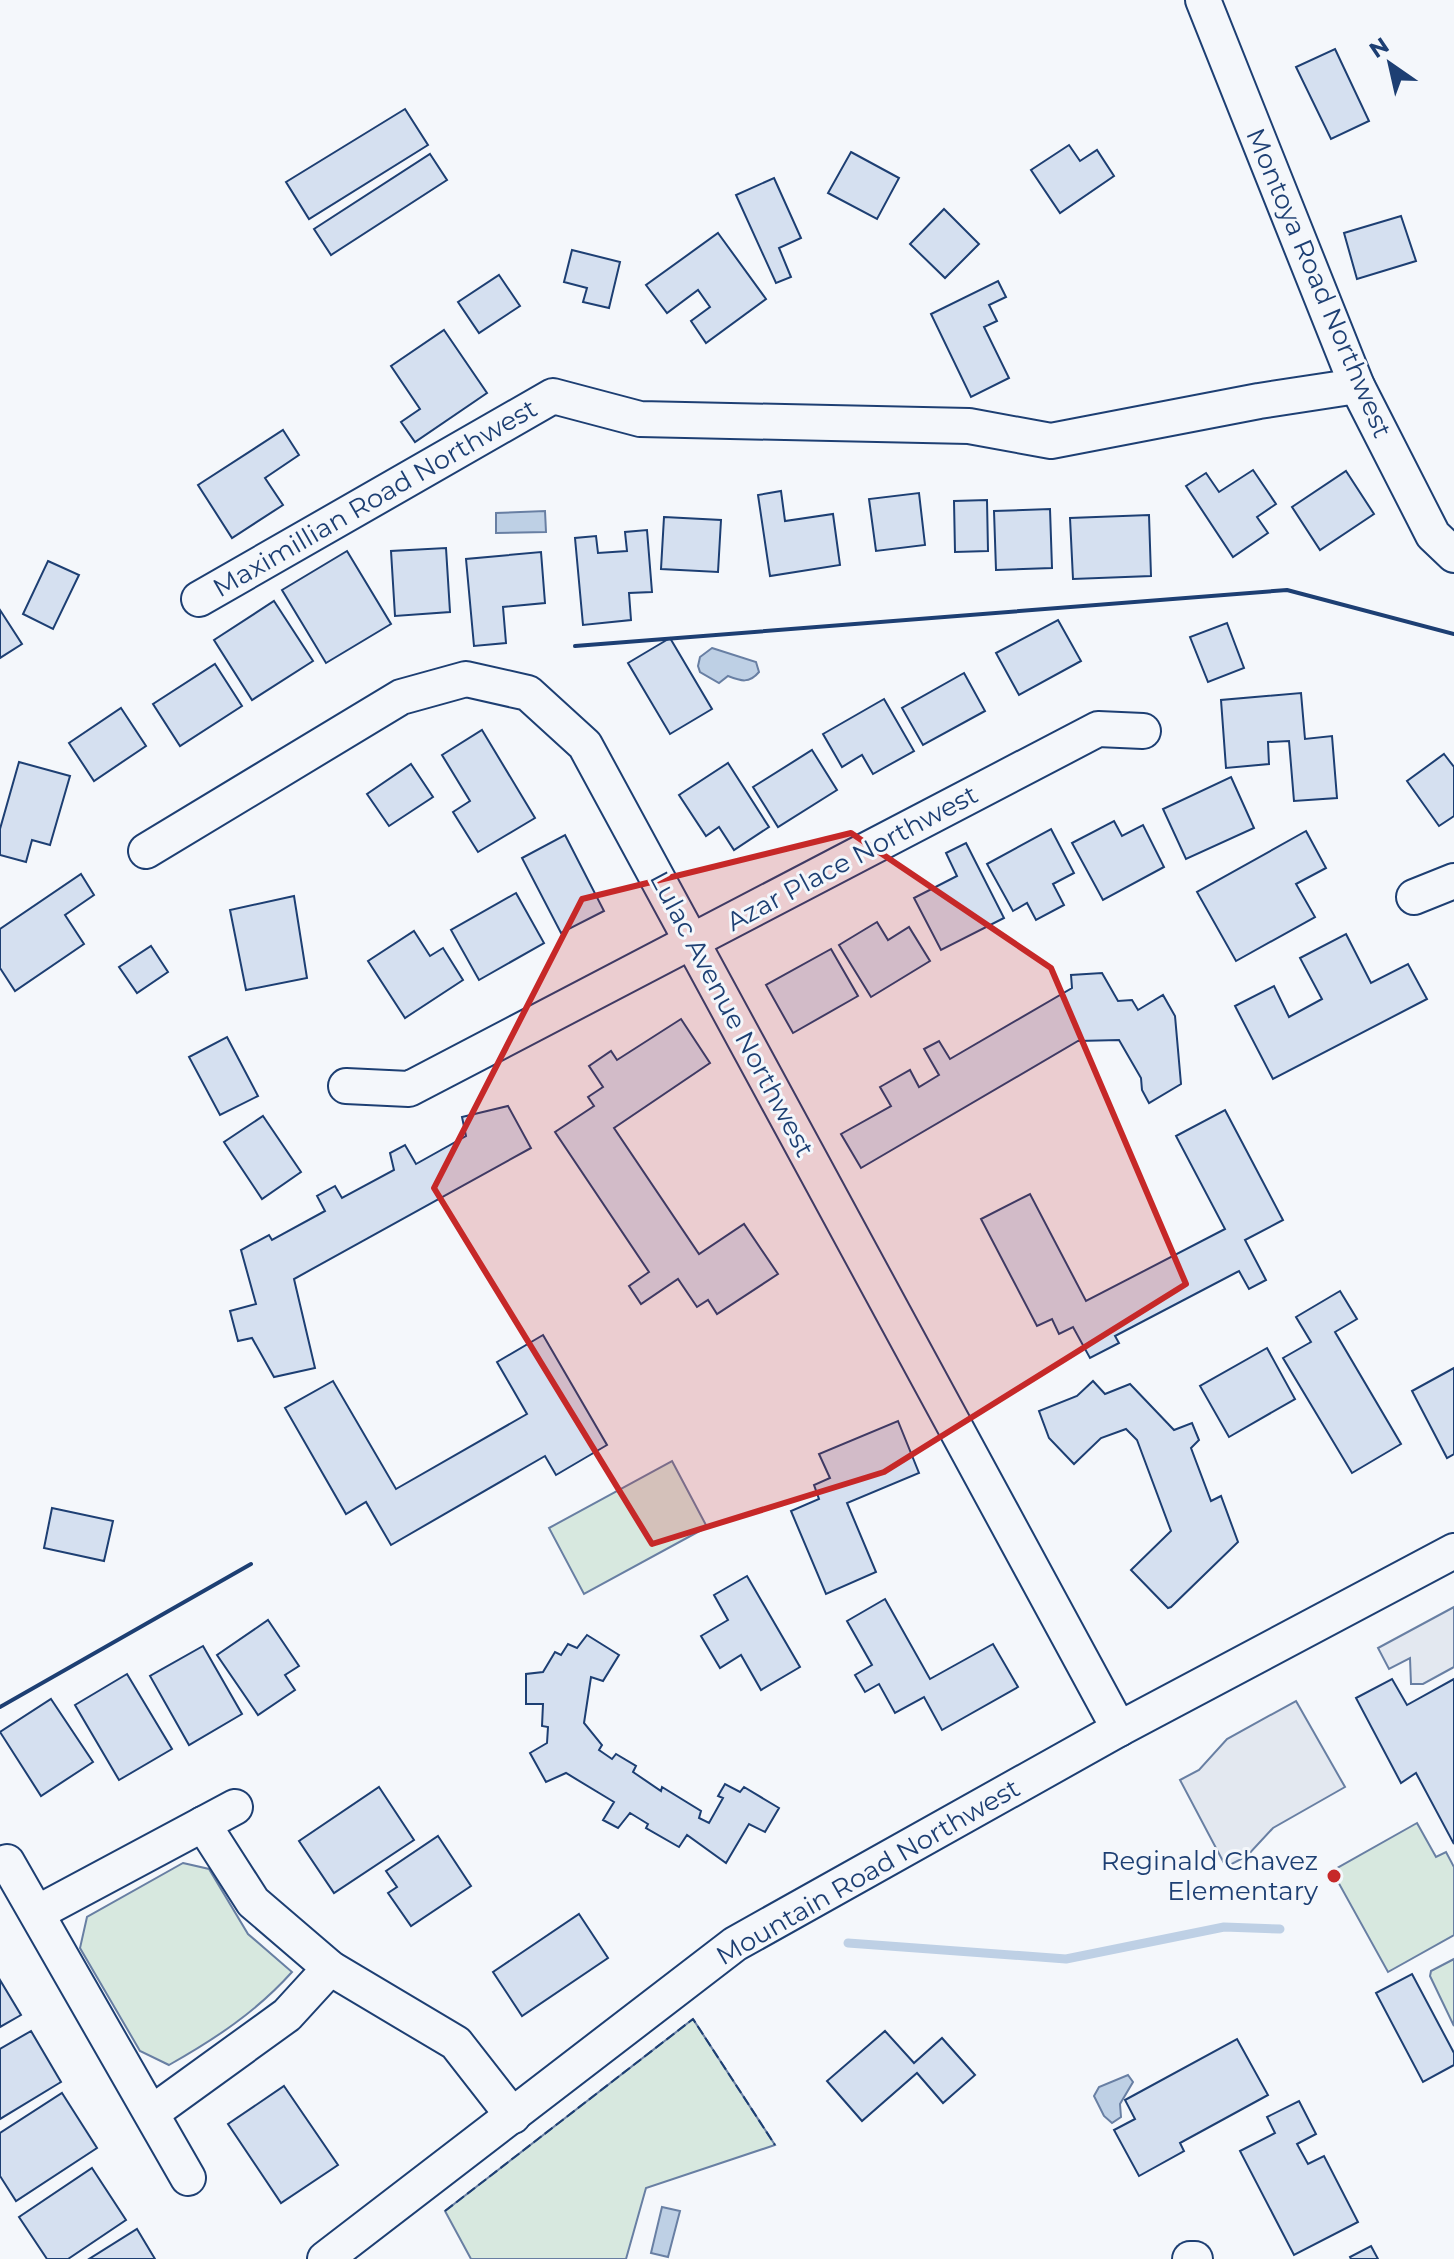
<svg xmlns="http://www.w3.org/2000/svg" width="1454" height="2259" font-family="Montserrat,sans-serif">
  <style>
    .green { fill: #d7e8df; stroke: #687fa3; stroke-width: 2 }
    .parking { fill: #e3e8f0; stroke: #687fa3; stroke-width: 2 }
    .water { fill: #bed0e5; stroke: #687fa3; stroke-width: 2 }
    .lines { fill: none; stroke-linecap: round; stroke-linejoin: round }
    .stream { stroke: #bed0e5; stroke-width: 9 }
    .building { fill: #d5e0f0; stroke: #1d3f73; stroke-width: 2 }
    .minor-casing { stroke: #1d3f73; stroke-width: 38 }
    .minor { stroke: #f4f7fb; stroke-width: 34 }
    .fence { stroke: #1d3f73; stroke-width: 2; stroke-dasharray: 10 4; stroke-linecap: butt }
    .wall { stroke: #1d3f73; stroke-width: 4 }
    .marked { fill: #c62828; fill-opacity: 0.2; stroke: #c62828; stroke-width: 6; stroke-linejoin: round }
    .poi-dot { fill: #c62828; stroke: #f4f7fb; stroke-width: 3 }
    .labels { text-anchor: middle; stroke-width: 6; stroke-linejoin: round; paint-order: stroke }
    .street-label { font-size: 26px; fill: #1d3f73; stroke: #f4f7fb }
    .poi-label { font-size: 26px; fill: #1d3f73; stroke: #f4f7fb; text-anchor: end }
  </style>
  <rect width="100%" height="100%" fill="#f4f7fb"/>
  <g class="green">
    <polygon points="672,1461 707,1527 584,1594 549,1528"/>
    <polygon points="1417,1823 1436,1857 1446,1852 1454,1867 1454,1935 1388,1972 1332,1871"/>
    <path d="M183 1863 209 1869 248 1934 292 1972C256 2012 215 2039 169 2065L140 2051 80 1948 87 1917Z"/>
    <polygon points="1454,1959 1454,2026 1430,1976 1431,1971"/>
    <polygon points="693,2019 775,2145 646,2188 626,2259 471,2259 445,2211"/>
  </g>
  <g class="parking">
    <polygon points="1454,1607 1454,1667 1423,1684 1411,1684 1410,1658 1389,1669 1378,1648"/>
    <polygon points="1296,1701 1345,1787 1273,1828 1247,1856 1226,1867 1180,1780 1199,1770 1227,1739"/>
  </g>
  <g class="water">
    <polygon points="545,511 546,532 496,533 496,513"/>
    <path d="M712 648 756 662 759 672C749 684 741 681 728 676L719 683 700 672 698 666 700 657Z"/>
    <polygon points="1128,2075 1133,2082 1120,2104 1121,2117 1112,2123 1104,2116 1094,2096 1099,2087"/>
    <polygon points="662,2207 680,2211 668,2257 651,2253"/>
  </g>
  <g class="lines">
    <polyline class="stream" points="848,1943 1066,1959 1224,1927 1280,1929"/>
  </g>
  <g class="building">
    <polygon points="1335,49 1369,121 1331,139 1296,67"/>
    <polygon points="405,109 428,145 309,219 286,182"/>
    <polygon points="1069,145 1080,161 1097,150 1114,176 1060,213 1031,170"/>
    <polygon points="851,152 899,178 877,219 828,193"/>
    <polygon points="430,154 447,180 331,255 314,229"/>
    <polygon points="774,178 801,238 779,248 791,277 776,283 736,195"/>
    <polygon points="944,209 979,244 945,278 910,244"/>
    <polygon points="1401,216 1416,261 1357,279 1344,233"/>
    <polygon points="718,233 766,299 706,343 691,321 710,307 698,290 667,313 646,285"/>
    <polygon points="572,250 620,262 609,308 583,302 587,288 564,282"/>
    <polygon points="499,275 520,306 479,333 458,302"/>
    <polygon points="998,281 1006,297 989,305 997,321 984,327 1009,378 971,397 931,314"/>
    <polygon points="444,330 487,393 415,442 401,422 420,409 391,366"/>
    <polygon points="283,430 299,455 265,478 283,505 232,538 198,485"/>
    <polygon points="1253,470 1276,504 1257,517 1268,533 1233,557 1186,486 1206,473 1219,492"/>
    <polygon points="1346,471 1374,514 1320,550 1292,507"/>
    <polygon points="781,491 785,521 833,514 840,565 770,576 758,495"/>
    <polygon points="919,493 925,545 876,551 869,499"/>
    <polygon points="987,500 988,551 955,552 954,501"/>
    <polygon points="1050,509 1052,568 996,570 994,511"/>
    <polygon points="1149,515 1151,576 1073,579 1070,518"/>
    <polygon points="664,517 721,520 718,572 661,569"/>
    <polygon points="647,530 652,592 629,593 631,620 583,625 575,538 596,536 598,553 627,551 625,532"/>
    <polygon points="446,548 450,612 395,616 391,551"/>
    <polygon points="347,551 391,624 326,663 282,590"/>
    <polygon points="541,552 545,603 503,607 506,643 474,646 466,559"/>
    <polygon points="48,561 79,575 53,629 23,614"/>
    <polygon points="274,601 313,661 252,700 214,640"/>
    <polygon points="0,610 22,644 0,658"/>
    <polygon points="1058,620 1081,661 1019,695 996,653"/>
    <polygon points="1227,623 1244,668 1208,682 1190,637"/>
    <polygon points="670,638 712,709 670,734 628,663"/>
    <polygon points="215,664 242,706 180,746 153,704"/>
    <polygon points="964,673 985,711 923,745 902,708"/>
    <polygon points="1301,693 1305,739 1332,736 1337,798 1294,801 1289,741 1268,742 1269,764 1226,768 1221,700"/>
    <polygon points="884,699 914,751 873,774 862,755 842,767 823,734"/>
    <polygon points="121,708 146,746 94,781 69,743"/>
    <polygon points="482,730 535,818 478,852 453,812 470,801 442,755"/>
    <polygon points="812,750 837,790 778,827 753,787"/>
    <polygon points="1444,754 1454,767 1454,816 1439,826 1407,781"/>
    <polygon points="19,762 70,776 50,845 32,840 26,862 0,855 0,829"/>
    <polygon points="728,763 769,827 734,850 719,827 706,836 679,795"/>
    <polygon points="411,764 433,797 389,826 367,794"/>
    <polygon points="1231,777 1254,828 1186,859 1163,809"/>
    <polygon points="1114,821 1122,836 1143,825 1164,867 1103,900 1072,843"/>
    <polygon points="1051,829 1074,873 1053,884 1064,905 1036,920 1027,903 1013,911 987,864"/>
    <polygon points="1306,831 1326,868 1296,884 1315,917 1236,961 1197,892"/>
    <polygon points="565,835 604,911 561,933 522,858"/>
    <polygon points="966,843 1004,918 941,950 914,898 957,876 946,853"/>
    <polygon points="81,874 94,895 65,915 84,944 15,991 0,968 0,929"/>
    <polygon points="516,893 544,943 479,980 451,930"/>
    <polygon points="294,896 307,978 246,990 230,910"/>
    <polygon points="877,922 888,940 909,927 930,961 871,997 839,945"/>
    <polygon points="414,931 430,956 443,948 463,980 405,1018 368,961"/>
    <polygon points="1346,934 1371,983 1408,964 1427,999 1273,1079 1235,1006 1274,986 1289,1017 1322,999 1300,958"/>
    <polygon points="151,946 168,972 137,993 119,967"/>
    <polygon points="831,949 858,996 793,1033 766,985"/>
    <polygon points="1102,973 1118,1001 1132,1000 1138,1010 1163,995 1175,1016 1181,1084 1149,1103 1142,1090 1141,1078 1119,1040 1078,1041 861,1168 841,1134 891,1106 880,1087 910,1070 919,1087 939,1075 924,1049 939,1041 950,1059 1072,988 1071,975"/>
    <polygon points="681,1019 710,1063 614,1128 699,1254 744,1224 778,1274 717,1314 708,1300 697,1307 678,1279 641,1304 629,1286 649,1272 555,1132 594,1106 588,1097 603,1087 589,1066 611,1051 617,1060"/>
    <polygon points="227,1037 258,1096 220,1115 189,1057"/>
    <polygon points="508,1106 531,1148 294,1279 315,1368 274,1377 252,1338 238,1341 230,1311 256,1304 241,1250 269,1235 272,1240 325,1211 317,1196 335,1186 342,1198 394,1170 390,1153 405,1145 416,1164 466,1136 462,1117"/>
    <polygon points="1225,1110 1283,1220 1245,1240 1266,1280 1249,1289 1239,1271 1115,1336 1119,1343 1090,1358 1073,1327 1059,1334 1052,1319 1037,1326 981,1219 1030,1194 1086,1301 1225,1229 1176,1136"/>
    <polygon points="263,1116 301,1172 262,1199 224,1142"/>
    <polygon points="1340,1291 1357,1319 1335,1332 1401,1444 1352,1473 1283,1358 1311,1342 1296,1317"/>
    <polygon points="543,1335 607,1445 556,1475 545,1456 391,1545 366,1502 346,1514 285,1408 333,1381 396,1489 527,1414 497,1362"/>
    <polygon points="1267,1348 1295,1399 1229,1437 1200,1386"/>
    <polygon points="1454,1368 1454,1454 1447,1458 1412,1391"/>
    <polygon points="1093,1381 1105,1394 1130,1384 1174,1430 1192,1423 1199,1440 1191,1448 1211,1501 1221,1496 1238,1542 1171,1607 1168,1608 1131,1570 1171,1531 1137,1440 1126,1429 1101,1438 1074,1464 1049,1438 1039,1411 1077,1396"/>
    <polygon points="898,1421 919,1473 847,1503 876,1572 826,1594 791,1511 819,1499 814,1485 830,1478 819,1454"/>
    <polygon points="52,1508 113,1521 104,1561 44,1548"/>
    <polygon points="747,1576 800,1667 761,1690 741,1655 720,1668 701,1636 728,1620 714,1595"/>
    <polygon points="885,1599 930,1679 993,1644 1018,1687 942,1730 924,1697 895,1713 879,1684 865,1692 855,1675 872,1665 847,1621"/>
    <polygon points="268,1620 299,1666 285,1675 295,1690 258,1715 217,1655"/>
    <polygon points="587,1635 619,1655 603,1681 591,1677 584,1723 602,1745 599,1750 612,1759 616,1754 636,1766 633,1772 661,1791 662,1787 701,1811 699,1818 709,1823 723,1798 718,1796 725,1784 740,1792 744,1787 779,1808 765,1832 749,1824 726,1863 687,1835 679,1847 646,1828 648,1824 630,1813 618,1828 603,1820 614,1802 566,1773 546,1782 530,1753 547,1743 548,1727 542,1726 543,1704 526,1704 526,1674 543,1672 555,1652 561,1655 568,1644 577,1648"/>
    <polygon points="203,1646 242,1714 189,1745 150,1676"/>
    <polygon points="127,1674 172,1749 119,1780 75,1705"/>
    <polygon points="1392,1679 1407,1705 1454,1679 1454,1844 1416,1773 1401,1783 1356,1698"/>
    <polygon points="51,1699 93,1762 41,1796 0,1732"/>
    <polygon points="379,1787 414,1840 334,1893 299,1841"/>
    <polygon points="438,1836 471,1886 411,1926 388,1893 397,1887 386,1871"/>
    <polygon points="579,1914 608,1958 522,2016 493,1972"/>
    <polygon points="1412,1974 1454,2053 1454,2065 1423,2082 1376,1993"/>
    <polygon points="0,1980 21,2015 0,2027"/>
    <polygon points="31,2031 61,2082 0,2119 0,2049"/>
    <polygon points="885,2031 914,2063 942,2038 975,2075 943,2103 917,2073 862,2121 827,2081"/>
    <polygon points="1237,2039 1268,2095 1180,2143 1184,2151 1139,2176 1114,2130 1135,2119 1125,2100"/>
    <polygon points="284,2086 338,2165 281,2203 228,2124"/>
    <polygon points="62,2093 97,2148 16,2201 0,2176 0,2133"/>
    <polygon points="1299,2101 1316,2134 1297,2144 1308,2164 1324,2156 1358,2222 1294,2255 1240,2151 1275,2133 1267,2117"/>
    <polygon points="92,2168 126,2220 68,2259 47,2259 19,2217"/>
    <polygon points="137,2229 155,2259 89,2259"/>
    <polygon points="1371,2246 1378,2259 1351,2259 1350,2257"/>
  </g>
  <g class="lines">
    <g class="minor-casing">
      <g id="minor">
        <polyline points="1203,0 1357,386 1433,535 1454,555"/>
        <polyline points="199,599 553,396 640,419 969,426 1051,441 1259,401 1357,386"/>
        <polyline points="146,851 401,697 466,679 528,693 585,745 1119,1729"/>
        <polyline points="1414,897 1454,881"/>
        <polyline points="346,1086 409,1089 1098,729 1143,731"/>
        <polyline points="203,1824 253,1902 330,1968 456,2043 513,2116"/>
        <polyline points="7,1862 188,2178"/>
        <polyline points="37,1913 235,1807"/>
        <polyline points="153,2112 287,2015 330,1968"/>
        <polyline points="325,2259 735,1944 1119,1729 1454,1551"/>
        <polyline points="1190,2259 1195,2259"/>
      </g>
    </g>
    <use href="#minor" class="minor"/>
    <polyline class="fence" points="445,2211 693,2019 775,2145"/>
    <g class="wall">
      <polyline points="575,646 1287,590 1454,634"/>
      <polyline points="0,1707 251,1564"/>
    </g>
  </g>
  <path class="marked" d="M851 833 1051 968 1186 1284 884 1472 652 1544 434 1188 582 899Z"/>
  <circle class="poi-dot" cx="1334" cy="1876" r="8"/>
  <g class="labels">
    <g class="street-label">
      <text transform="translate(1319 283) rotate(67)" y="9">Montoya Road Northwest</text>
      <text transform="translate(375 498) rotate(-30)" y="9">Maximillian Road Northwest</text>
      <text transform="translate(852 858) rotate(-28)" y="9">Azar Place Northwest</text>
      <text transform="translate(732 1014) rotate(62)" y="9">Lulac Avenue Northwest</text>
      <text transform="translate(868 1872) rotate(-30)" y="9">Mountain Road Northwest</text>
    </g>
    <g class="poi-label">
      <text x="1318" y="1870">Reginald Chavez<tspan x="1318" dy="30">Elementary</tspan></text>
    </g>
  </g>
  <g transform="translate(1390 64) rotate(326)" stroke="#f4f7fb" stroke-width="6" paint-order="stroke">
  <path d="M0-6L14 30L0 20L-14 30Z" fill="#1d3f73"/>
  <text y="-12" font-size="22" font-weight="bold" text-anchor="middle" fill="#1d3f73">N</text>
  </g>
</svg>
